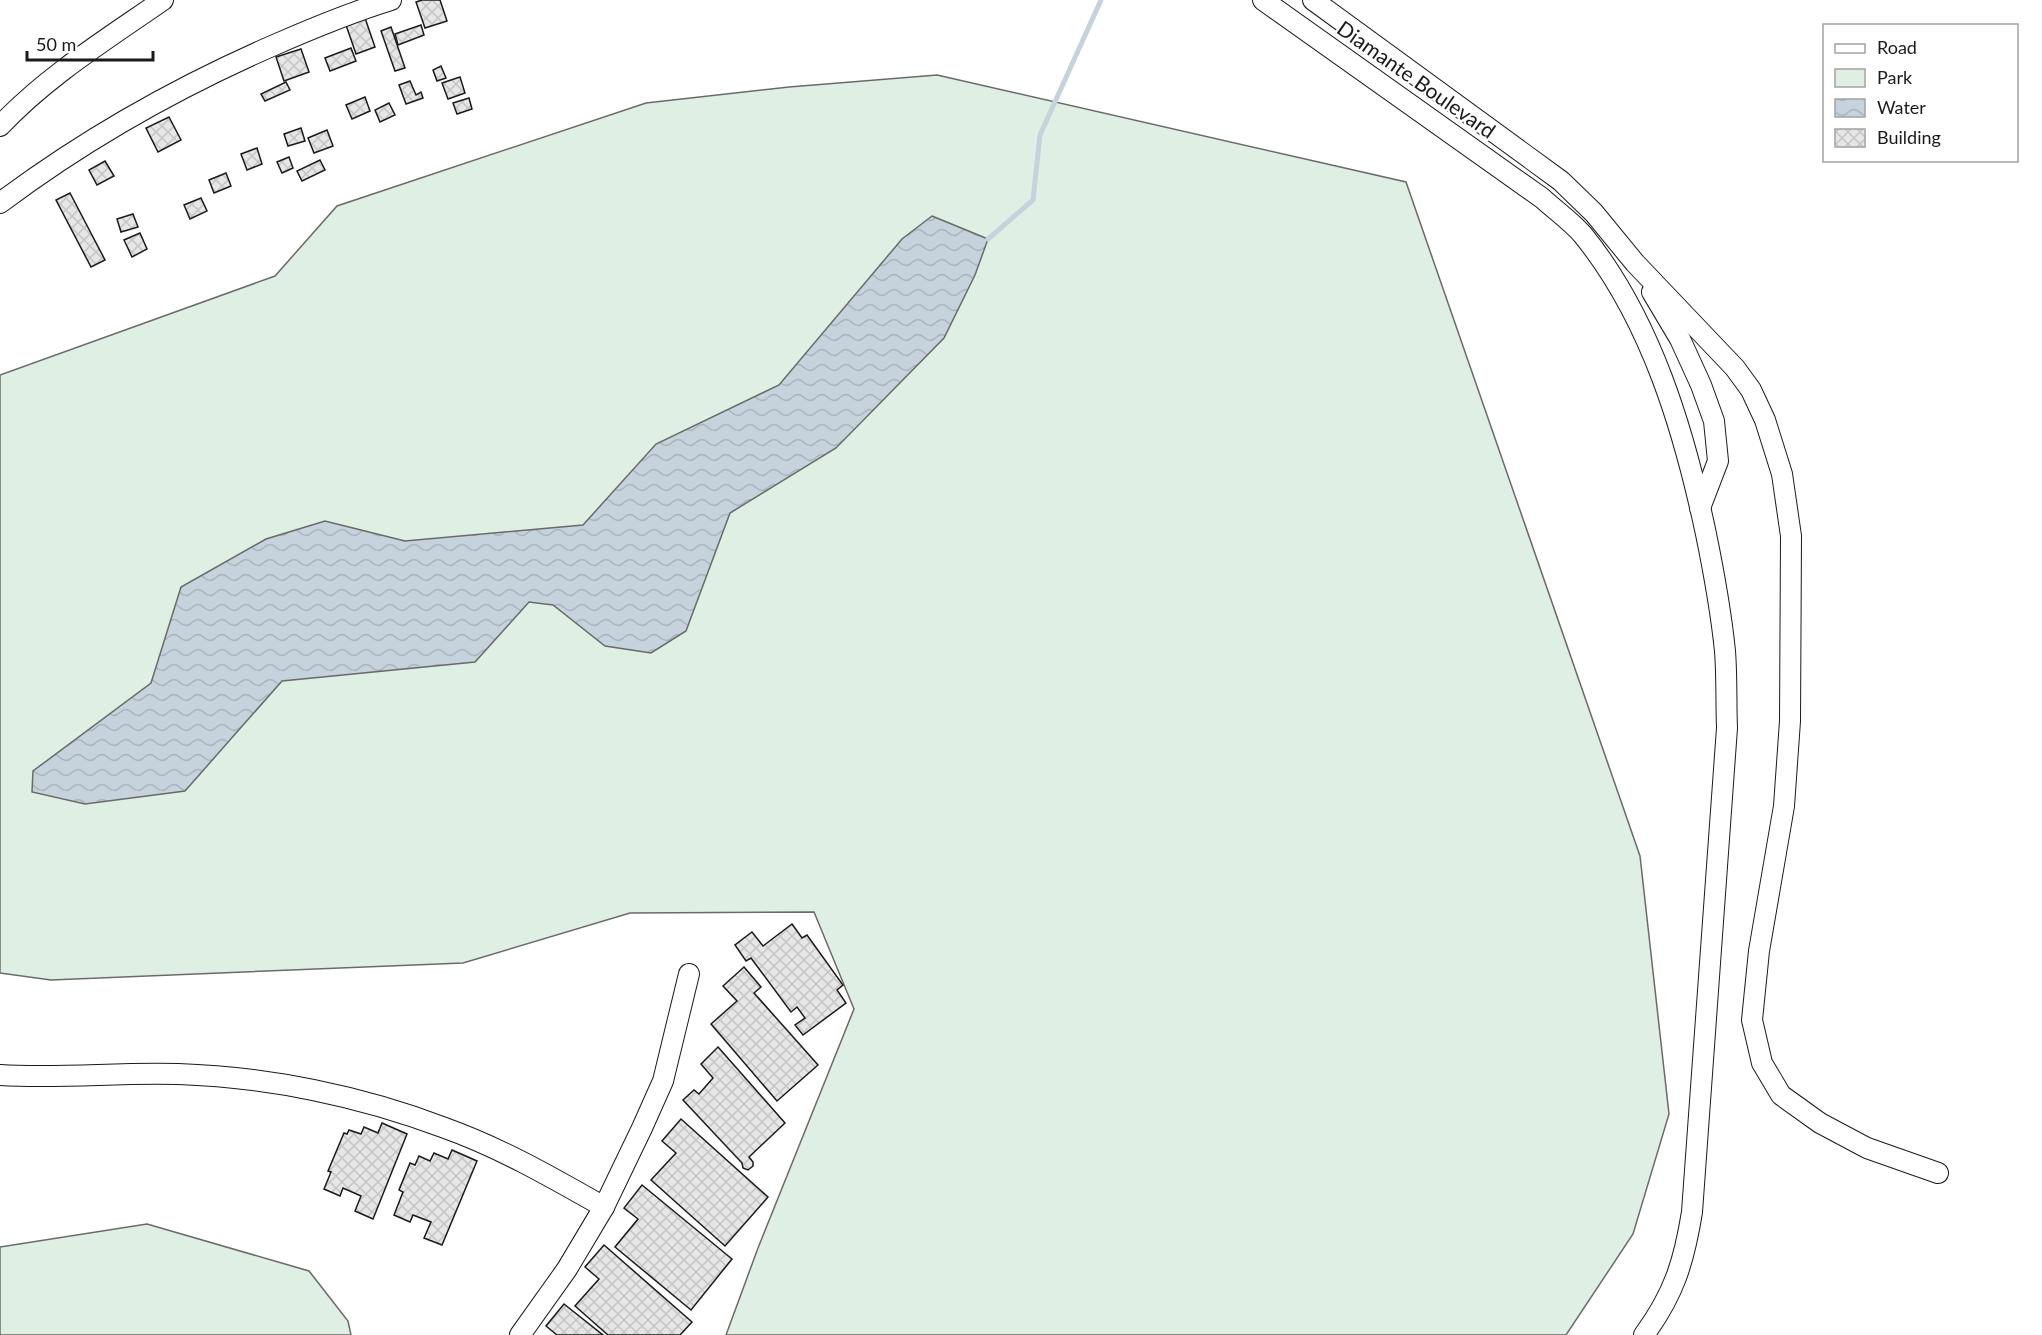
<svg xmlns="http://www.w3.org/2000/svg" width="2042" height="1335" font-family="Lato,sans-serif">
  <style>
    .green { fill: #e0efe3; stroke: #6a6a6a; stroke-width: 1.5 }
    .water { fill: url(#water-waves); stroke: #6a6a6a; stroke-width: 1.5 }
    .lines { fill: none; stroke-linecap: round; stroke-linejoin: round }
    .stream { stroke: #c6d2dc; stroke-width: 5 }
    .building { fill: url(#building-cross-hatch); stroke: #1a1a1a; stroke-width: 1.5 }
    .minor-casing { stroke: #1a1a1a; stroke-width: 22 }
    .minor { stroke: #fff; stroke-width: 20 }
    .labels { text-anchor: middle; stroke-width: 4.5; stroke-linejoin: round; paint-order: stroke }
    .street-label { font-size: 21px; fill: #1a1a1a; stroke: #fff }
  </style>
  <defs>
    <pattern id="water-waves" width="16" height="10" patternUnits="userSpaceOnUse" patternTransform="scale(1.5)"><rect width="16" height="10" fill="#c6d2dc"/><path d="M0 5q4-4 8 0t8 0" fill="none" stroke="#aab4bc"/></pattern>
    <pattern id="building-cross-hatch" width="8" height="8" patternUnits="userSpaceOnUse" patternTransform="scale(1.5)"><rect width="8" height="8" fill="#e6e6e6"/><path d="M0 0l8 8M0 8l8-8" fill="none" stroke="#c5c5c5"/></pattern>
  </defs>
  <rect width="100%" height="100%" fill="#fff"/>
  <g class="green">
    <polygon points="937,75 1406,182 1640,856 1669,1114 1633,1234 1566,1335 726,1335 758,1248 854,1009 814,912 630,913 463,963 51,980 0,973 0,375 275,276 337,206 646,103 789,87"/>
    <polygon points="147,1224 309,1271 348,1321 351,1335 0,1335 0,1247"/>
  </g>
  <polygon class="water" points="932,216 988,239 975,275 944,338 836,448 730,513 686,631 651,653 605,646 553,605 529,602 475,662 282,681 185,791 85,804 32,792 33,771 151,683 181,587 266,539 325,521 405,541 583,525 656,444 779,385 902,239"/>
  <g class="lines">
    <polyline class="stream" points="988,239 1033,200 1040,135 1101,0"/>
  </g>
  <g class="building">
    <polygon points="422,0 440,0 447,21 425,28 416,2"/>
    <polygon points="365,18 375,47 356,54 346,25"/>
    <polygon points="421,25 424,35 398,45 395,34"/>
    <polygon points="391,27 405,68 395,71 381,31"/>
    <polygon points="351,48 356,61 330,71 325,58"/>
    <polygon points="301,49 309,72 284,81 276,57"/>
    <polygon points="441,66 446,78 437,81 433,70"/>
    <polygon points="460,77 465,93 448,99 442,83"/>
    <polygon points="410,81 416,95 421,92 423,98 406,104 399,85"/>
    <polygon points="286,82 290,90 265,101 261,94"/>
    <polygon points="365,97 370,111 352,119 346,105"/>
    <polygon points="469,98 472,109 457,114 453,103"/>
    <polygon points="389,103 395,115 380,122 375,110"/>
    <polygon points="169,117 181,140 158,152 146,128"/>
    <polygon points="301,128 305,141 288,146 284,134"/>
    <polygon points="327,130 333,146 314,153 308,138"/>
    <polygon points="257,148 262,164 247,170 241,154"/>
    <polygon points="289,157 293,168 282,173 277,162"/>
    <polygon points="320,160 325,170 302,181 297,171"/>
    <polygon points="105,161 114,176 97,185 89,170"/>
    <polygon points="226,173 231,186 214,193 209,180"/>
    <polygon points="70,193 105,260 91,267 56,200"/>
    <polygon points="201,198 207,211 190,219 184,205"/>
    <polygon points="133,214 138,227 121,232 117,219"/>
    <polygon points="140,233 147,249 132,257 124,240"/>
    <polygon points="792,924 802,938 807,935 843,985 837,990 846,1003 803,1035 795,1025 805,1018 797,1007 791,1012 751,958 746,961 735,945 752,932 763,946"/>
    <polygon points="744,967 761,987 754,993 818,1065 777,1101 711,1024 737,1001 723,986"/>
    <polygon points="718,1047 785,1123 749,1157 753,1162 753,1166 748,1170 743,1168 742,1163 683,1100 694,1090 699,1094 713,1078 701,1064"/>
    <polygon points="681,1119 768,1197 725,1246 651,1180 676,1153 662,1141"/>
    <polygon points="382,1123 407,1134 373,1219 355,1211 361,1196 343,1188 340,1196 324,1189 331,1172 328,1171 344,1133 347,1134 349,1130 361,1134 364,1127 378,1133"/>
    <polygon points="452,1150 477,1161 442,1245 424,1238 431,1222 413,1215 410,1222 394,1215 403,1192 399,1190 410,1163 415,1165 419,1156 430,1161 434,1153 448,1159"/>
    <polygon points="642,1185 732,1259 691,1310 615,1247 638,1219 624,1208"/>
    <polygon points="604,1245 692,1322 680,1335 608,1335 575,1306 599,1279 585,1267"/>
    <polygon points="564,1304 603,1335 557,1335 546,1326"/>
  </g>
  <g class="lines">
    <g class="minor-casing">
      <g id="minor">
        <path d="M1263 0 1542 198C1555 210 1571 221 1583 235 1651 319 1684 430 1706 534 1714 573 1721 612 1725 651 1727 677 1726 703 1727 728L1692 1212C1684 1262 1674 1294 1644 1335"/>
        <polyline points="1313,0 1561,181 1594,213 1635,263 1735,368 1751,390 1765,420 1782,474 1791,536 1790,721 1784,806 1759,951 1752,1020 1762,1063 1781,1095 1820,1123 1867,1148 1938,1173"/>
        <path d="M0 126C47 76 107 39 163 0"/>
        <path d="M0 203C84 140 176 88 272 46 313 28 349 13 391 0"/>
        <polyline points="1652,292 1680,339 1701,385 1714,421 1718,461 1700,508"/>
        <path d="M0 1075C59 1079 119 1072 178 1074 268 1077 361 1096 445 1128 501 1148 553 1178 604 1207"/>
        <polyline points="520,1335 567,1269 604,1207 642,1128 663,1081 689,974"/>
      </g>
    </g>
    <use href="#minor" class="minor"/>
  </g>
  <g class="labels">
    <g class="street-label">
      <text transform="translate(1416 80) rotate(35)" y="7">Diamante Boulevard</text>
    </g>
  </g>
  <rect x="1823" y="24" width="195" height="138" fill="#ffffff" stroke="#a3a3a3" stroke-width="1.5"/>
  <rect x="1835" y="44" width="30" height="9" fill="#ffffff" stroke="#a3a3a3" stroke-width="1.5"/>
  <text x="1877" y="54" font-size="18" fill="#1a1a1a">Road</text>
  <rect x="1835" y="69" width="30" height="18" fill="#e0efe3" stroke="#a3a3a3" stroke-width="1.5"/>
  <text x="1877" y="84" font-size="18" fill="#1a1a1a">Park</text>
  <rect x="1835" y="99" width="30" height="18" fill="url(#water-waves)" stroke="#a3a3a3" stroke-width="1.5"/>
  <text x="1877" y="114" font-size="18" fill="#1a1a1a">Water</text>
  <rect x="1835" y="129" width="30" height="18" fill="url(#building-cross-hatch)" stroke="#a3a3a3" stroke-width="1.5"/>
  <text x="1877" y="144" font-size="18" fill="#1a1a1a">Building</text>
  <path d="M27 51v9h126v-9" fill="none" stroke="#1a1a1a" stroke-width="3"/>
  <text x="36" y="51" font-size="18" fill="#1a1a1a" stroke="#ffffff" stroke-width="4.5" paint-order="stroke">50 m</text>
</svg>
